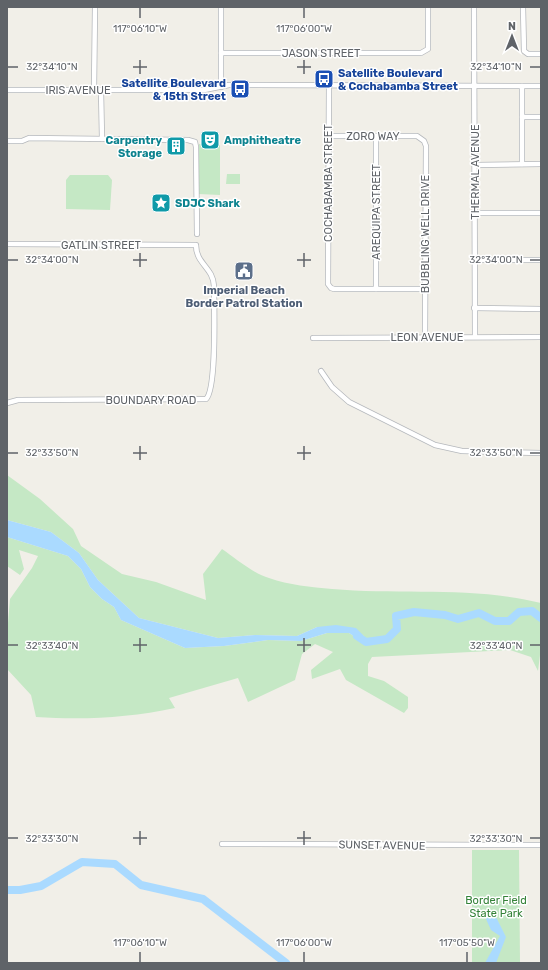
<svg xmlns="http://www.w3.org/2000/svg" width="548" height="970" font-family="Rubik,sans-serif">
  <style>
    .green { fill: #c5e8c5 }
    .water { fill: #aadaff }
    .lines { fill: none; stroke-linecap: round; stroke-linejoin: round }
    .river { stroke: #aadaff; stroke-width: 8 }
    .minor-casing { stroke: #b5b8bc; stroke-width: 6 }
    .minor { stroke: #fff; stroke-width: 4.5 }
    .ticks { fill: none; stroke: #5f6368; stroke-width: 1.5 }
    .labels { text-anchor: middle; stroke-width: 3; stroke-linejoin: round; paint-order: stroke }
    .street-label { font-size: 11px; fill: #5f6368; stroke: #fff }
    .transit-label { font-size: 11px; font-weight: bold; fill: #164399; stroke: #fff; text-anchor: start }
    .culture-label { font-size: 11px; font-weight: bold; fill: #0d838f; stroke: #fff; text-anchor: start }
    .service-label { font-size: 11px; font-weight: bold; fill: #4e5e75; stroke: #fff }
    .park-label { font-size: 11px; fill: #348238; stroke: #fff }
    .ticks-label { font-size: 10px; text-anchor: middle; fill: #5f6368; stroke: #fff; stroke-width: 3; stroke-linejoin: round; paint-order: stroke }
  </style>
  <rect width="100%" height="100%" fill="#f1efe8"/>
  <g class="green">
    <polygon points="199,144 220,145 220,195 198,194"/>
    <polygon points="227,174 240,174 240,184 226,184"/>
    <polygon points="70,175 108,175 112,180 110,210 66,209 66,180"/>
    <path d="M7 475 40 499 73 529 81 546 122 574 156 582 206 600 203 574 222 549C235 558 254 574 269 578 289 585 311 587 332 589 401 595 473 586 541 603V647L538 671 531 657 510 650 372 657 368 664V676L384 681 408 697V708L404 713 346 680 340 669 312 679 311 670 333 652 315 644 302 654 295 680 248 702 238 678 169 698 175 708C128 718 84 720 36 717L31 695 7 669V635L10 599 32 568 38 556 19 550 24 569 20 575 7 566V537L68 556 81 569 90 587 102 599 114 607 121 620 185 648 224 646 268 640 301 641 327 633H349L365 643 363 635 317 627 297 636 255 635 218 638 139 618 98 580 79 553 51 532 7 520Z"/>
    <polygon points="472,850 519,850 520,963 472,963"/>
  </g>
  <g class="water">
    <polygon points="7,520 51,532 79,553 98,580 139,618 218,638 255,635 297,636 317,627 336,625 356,628 363,635 366,644 349,633 327,633 301,641 268,640 224,646 185,648 121,620 114,607 102,599 90,587 81,569 68,556 7,537"/>
    <polygon points="491,911 497,919 506,937 496,963 485,963 500,936 491,930 486,919"/>
  </g>
  <g class="lines">
    <g class="river">
      <polyline points="357,636 366,642 387,639 397,629 396,616 414,612 445,615 458,619 479,613 495,621 509,621 519,612 532,611 541,618"/>
      <polyline points="7,890 20,890 41,886 82,862 115,864 141,885 203,899 286,963"/>
    </g>
    <g class="minor-casing">
      <g id="minor">
        <polyline points="474,7 475,336"/>
        <polyline points="523,7 524,51 528,54 541,54"/>
        <polyline points="221,53 421,53 428,49 428,7"/>
        <polyline points="329,85 328,284 331,288 334,289 425,289"/>
        <polyline points="522,86 522,164"/>
        <polyline points="221,87 221,7"/>
        <polyline points="7,90 204,90 229,85 541,86"/>
        <polyline points="94,90 95,7"/>
        <polyline points="101,90 102,139"/>
        <polyline points="522,117 541,117"/>
        <polyline points="328,136 417,136 424,141 426,146 425,336"/>
        <polyline points="376,136 376,289"/>
        <polyline points="7,141 22,141 29,138 188,140 195,142 196,147 197,234"/>
        <polyline points="476,165 541,164"/>
        <polyline points="475,213 541,213"/>
        <path d="M7 244 196 245C196 264 213 267 214 286 214 305 217 389 206 399L18 400 7 403"/>
        <polyline points="475,260 541,260"/>
        <polyline points="474,308 541,309"/>
        <polyline points="313,338 541,337"/>
        <polyline points="321,371 332,387 349,402 435,445 462,451 541,453"/>
        <polyline points="222,844 541,845"/>
      </g>
    </g>
    <use href="#minor" class="minor"/>
  </g>
  <path class="ticks" d="M140 8V18M304 8V18M140 60V74M304 60V74M8 67H18M133 67H147M297 67H311M530 67H540M140 253V267M304 253V267M8 260H18M133 260H147M297 260H311M530 260H540M140 446V460M304 446V460M8 453H18M133 453H147M297 453H311M530 453H540M140 638V652M304 638V652M8 645H18M133 645H147M297 645H311M530 645H540M140 831V845M304 831V845M8 838H18M133 838H147M297 838H311M530 838H540M140 952V962M304 952V962M467 952V962"/>
  <defs>
    <g id="bus-square" transform="scale(1)"><rect x="-9" y="-9" width="18" height="18" rx="4" fill="#1a4fb4" stroke="#fff"/><path d="M-5-6H5V4H4V6H2V4H-2V6H-4V4H-5ZM-3.5-4V0h7V-4ZM-3.5 1.2v1.5H-2V1.2ZM2 1.2v1.5H3.5V1.2Z" fill="#fff"/></g>
    <g id="theatre-square" transform="scale(1)"><rect x="-9" y="-9" width="18" height="18" rx="4" fill="#0f9aa8" stroke="#fff"/><path d="M-5-5.5Q0-4 5-5.5V0Q5 5 0 6Q-5 5-5 0ZM-3.3-2.5H-1v1.5H-3.3ZM1-2.5H3.3v1.5H1ZM-2.8 1Q0 5.5 2.8 1Z" fill="#fff"/></g>
    <g id="building-square" transform="scale(1)"><rect x="-9" y="-9" width="18" height="18" rx="4" fill="#0f9aa8" stroke="#fff"/><path d="M-4-6H4V6H1V3H-1V6H-4ZM-2.5-4.3h1.7v1.8h-1.7ZM.8-4.3h1.7v1.8H.8ZM-2.5-1h1.7V.8h-1.7ZM.8-1h1.7V.8H.8Z" fill="#fff"/></g>
    <g id="sight-square" transform="scale(1)"><rect x="-9" y="-9" width="18" height="18" rx="4" fill="#0f9aa8" stroke="#fff"/><path d="M0-6L1.8-2.2L6-1.7L2.9 1.2L3.7 5.4L0 3.3L-3.7 5.4L-2.9 1.2L-6-1.7L-1.8-2.2Z" fill="#fff"/></g>
    <g id="civic-square" transform="scale(1)"><rect x="-9" y="-9" width="18" height="18" rx="4" fill="#5c6f8a" stroke="#fff"/><path d="M-.6-6.5H3V-4.5H.6V-3L4-1V1h2V6H-6V1h2V-1L-.6-3ZM-1.2 2.5V6h2.4V2.5Z" fill="#fff"/></g>
  </defs>
  <g fill-rule="evenodd">
    <use href="#bus-square" x="324" y="79"/>
    <use href="#bus-square" x="240" y="89"/>
    <use href="#theatre-square" x="210" y="140"/>
    <use href="#building-square" x="176" y="146"/>
    <use href="#sight-square" x="161" y="203"/>
    <use href="#civic-square" x="244" y="271"/>
  </g>
  <g class="labels">
    <g class="street-label">
      <text x="321" y="57">JASON STREET</text>
      <text x="78" y="94">IRIS AVENUE</text>
      <text x="373" y="140">ZORO WAY</text>
      <text transform="translate(475 172) rotate(-90)" y="4">THERMAL AVENUE</text>
      <text transform="translate(328 183) rotate(-90)" y="4">COCHABAMBA STREET</text>
      <text transform="translate(376 212) rotate(-90)" y="4">AREQUIPA STREET</text>
      <text transform="translate(425 234) rotate(-90)" y="4">BUBBLING WELL DRIVE</text>
      <text x="101" y="249">GATLIN STREET</text>
      <text x="427" y="341">LEON AVENUE</text>
      <text x="151" y="404">BOUNDARY ROAD</text>
      <text transform="translate(382 845) rotate(1)" y="4">SUNSET AVENUE</text>
    </g>
    <g class="transit-label">
      <text x="338" y="77">Satellite Boulevard<tspan x="338" dy="13">&amp; Cochabamba Street</tspan></text>
      <text x="226" y="87" text-anchor="end">Satellite Boulevard<tspan x="226" dy="13">&amp; 15th Street</tspan></text>
    </g>
    <g class="culture-label">
      <text x="162" y="144" text-anchor="end">Carpentry<tspan x="162" dy="13">Storage</tspan></text>
      <text x="224" y="144">Amphitheatre</text>
      <text x="175" y="207">SDJC Shark</text>
    </g>
    <g class="service-label">
      <text x="244" y="294">Imperial Beach<tspan x="244" dy="13">Border Patrol Station</tspan></text>
    </g>
    <g class="park-label">
      <text x="496" y="904">Border Field<tspan x="496" dy="13">State Park</tspan></text>
    </g>
  </g>
  <g class="ticks-label">
    <text x="140" y="32">117°06'10"W</text>
    <text x="304" y="32">117°06'00"W</text>
    <text x="52" y="70">32°34'10"N</text>
    <text x="496" y="70">32°34'10"N</text>
    <text x="52" y="263">32°34'00"N</text>
    <text x="496" y="263">32°34'00"N</text>
    <text x="52" y="456">32°33'50"N</text>
    <text x="496" y="456">32°33'50"N</text>
    <text x="52" y="649">32°33'40"N</text>
    <text x="496" y="649">32°33'40"N</text>
    <text x="52" y="842">32°33'30"N</text>
    <text x="496" y="842">32°33'30"N</text>
    <text x="140" y="946">117°06'10"W</text>
    <text x="304" y="946">117°06'00"W</text>
    <text x="467" y="946">117°05'50"W</text>
  </g>
  <rect width="548" height="970" fill="none" stroke="#5f6368" stroke-width="16"/>
  <g transform="translate(512 36)" stroke="#ffffff" stroke-width="3" paint-order="stroke">
  <path d="M0-3L7 15L0 10L-7 15Z" fill="#5f6368"/>
  <text y="-6" font-size="11" font-weight="bold" text-anchor="middle" fill="#5f6368">N</text>
  </g>
</svg>
